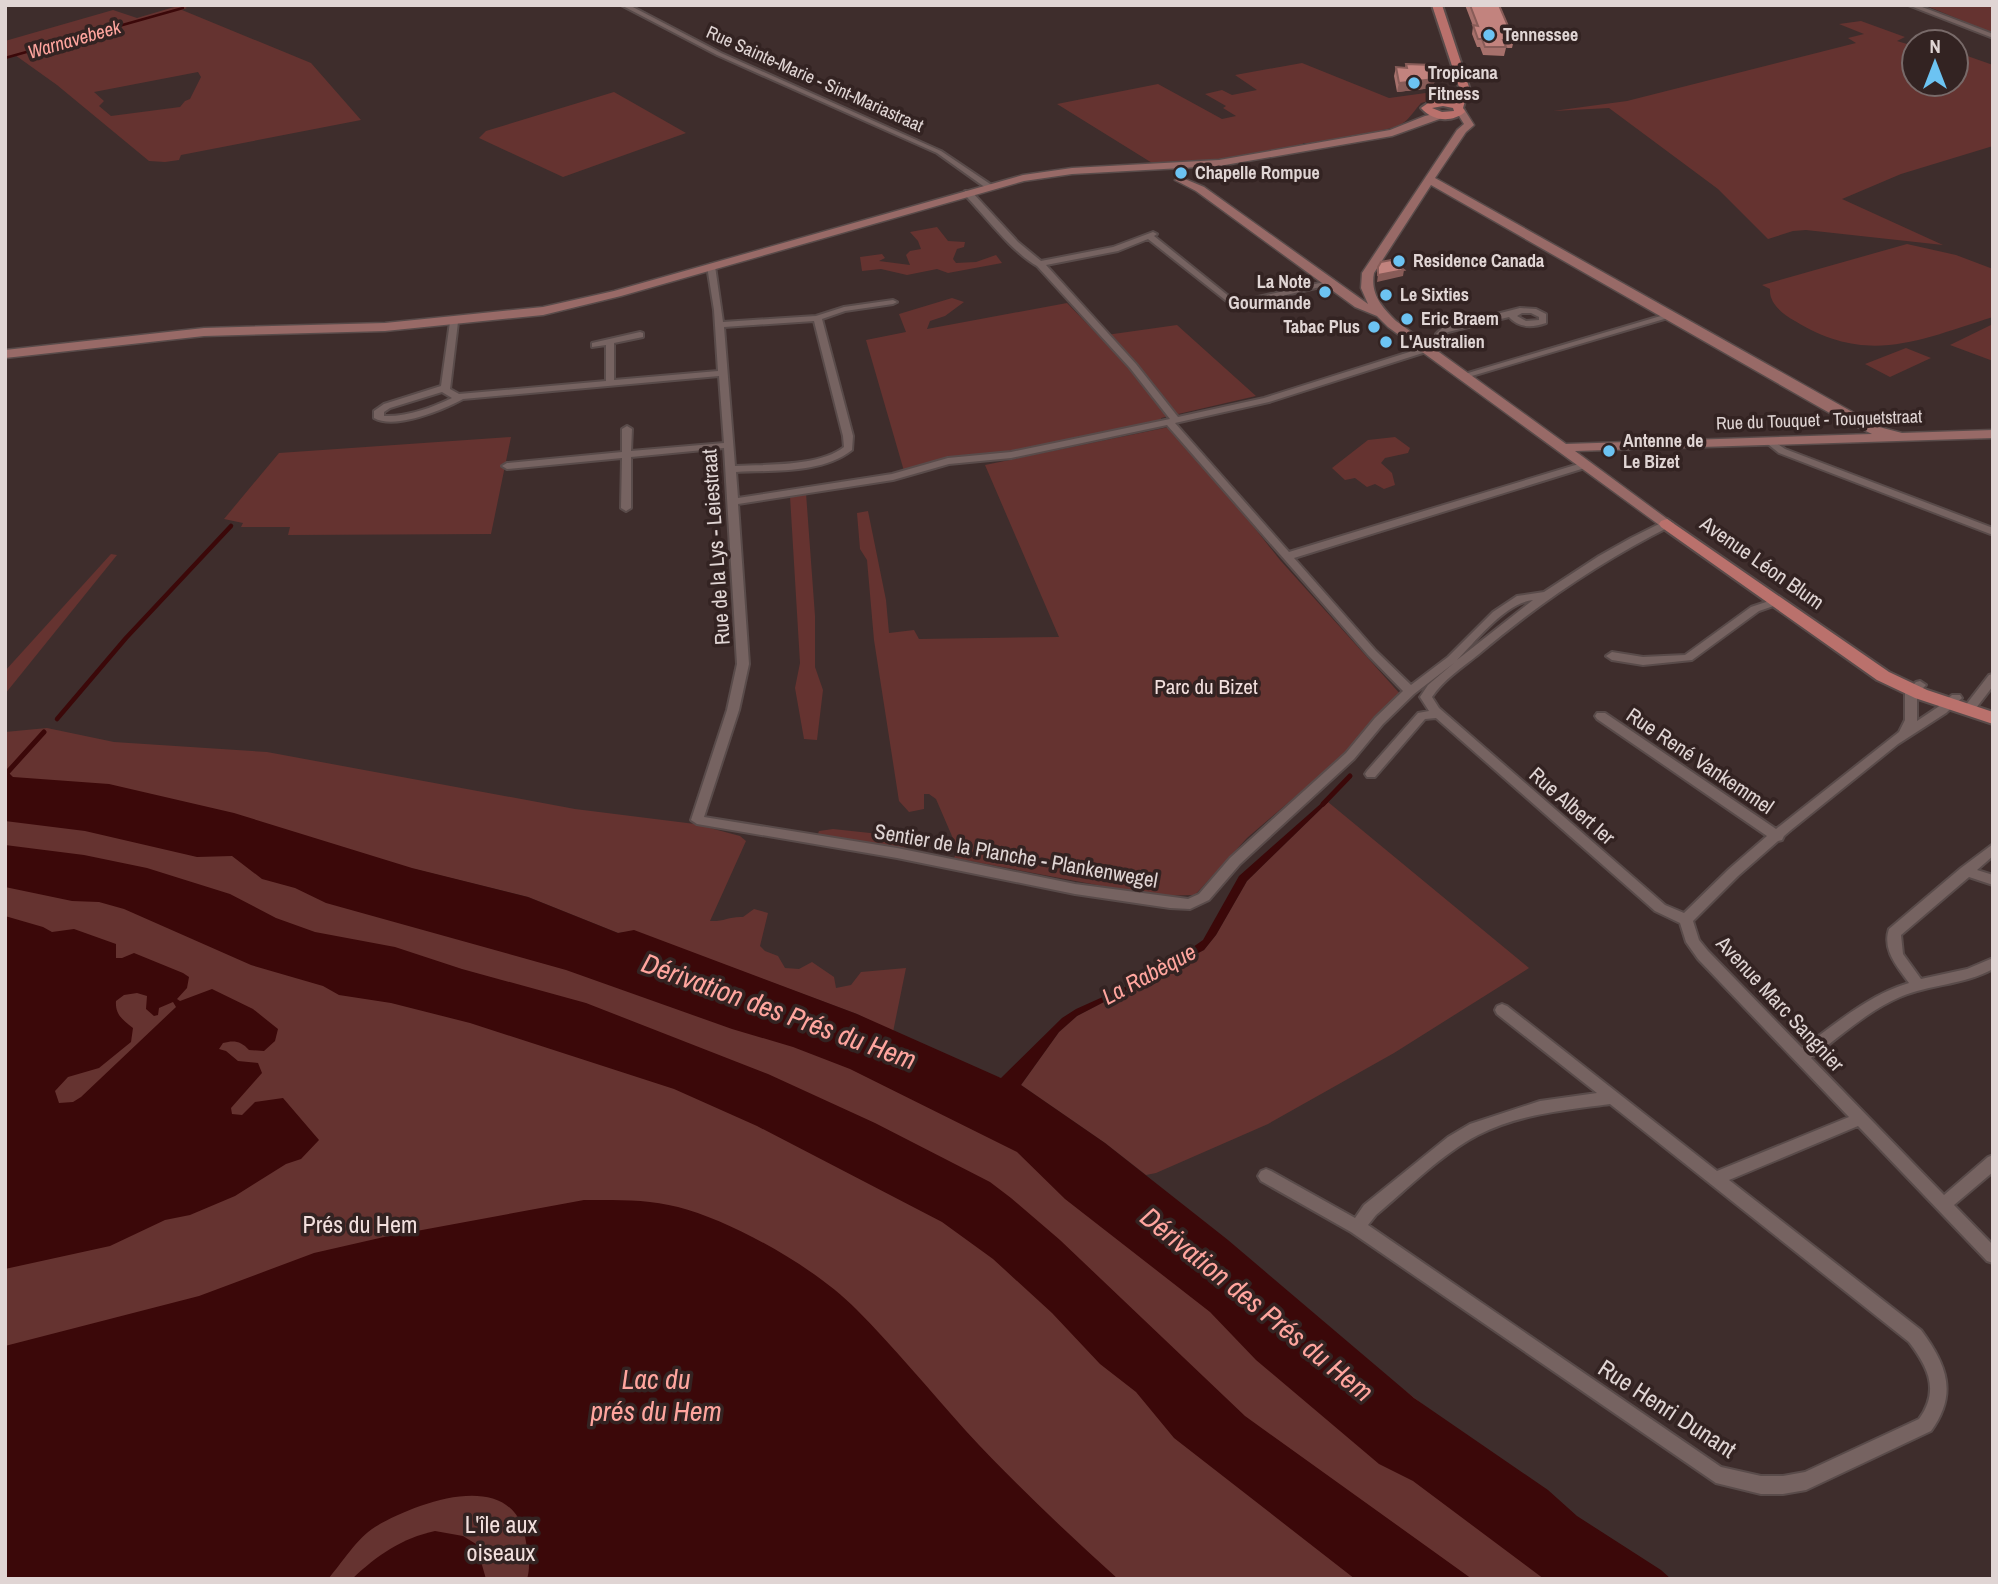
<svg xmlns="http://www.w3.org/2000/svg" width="1998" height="1584" font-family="'Archivo Narrow',sans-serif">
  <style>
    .green { fill: #653330; fill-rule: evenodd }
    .water { fill: #3b0809; fill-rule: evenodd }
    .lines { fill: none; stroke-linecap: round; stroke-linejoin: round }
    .stream-far2 { stroke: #3b0809; stroke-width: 2.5 }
    .stream-far1 { stroke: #3b0809; stroke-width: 4.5 }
    .stream { stroke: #3b0809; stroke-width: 5 }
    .street-casing { stroke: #594b4a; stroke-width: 4 }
    .secondary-casing { stroke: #594b4a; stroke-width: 3 }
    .primary-casing { stroke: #594b4a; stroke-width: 4 }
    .street { fill: #766361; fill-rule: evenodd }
    .secondary { fill: #986a67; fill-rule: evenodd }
    .primary { fill: #ba716c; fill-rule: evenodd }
    .wall { fill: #a7716c }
    .shaded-wall { fill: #885c58 }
    .building { fill: #c2837e; stroke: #885c58; stroke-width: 2 }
    .poi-dot { fill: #6cc3f2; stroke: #332322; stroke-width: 2.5 }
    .labels { text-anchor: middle; stroke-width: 7; stroke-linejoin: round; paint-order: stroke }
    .far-poi-label { font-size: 18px; font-weight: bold; fill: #e0d5d4; stroke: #332322; text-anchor: start }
    .far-street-label { font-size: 18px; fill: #e0d5d4; stroke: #332322 }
    .far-water-label { font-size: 19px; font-style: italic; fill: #ffa59e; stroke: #332322 }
    .street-label { font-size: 21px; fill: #e0d5d4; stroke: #332322 }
    .park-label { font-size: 21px; fill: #f2dfdd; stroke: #332322 }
    .water-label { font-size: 23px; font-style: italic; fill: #ffa59e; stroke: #332322 }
    .near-park-label { font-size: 24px; fill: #f2dfdd; stroke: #332322 }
    .near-street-label { font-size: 24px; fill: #e0d5d4; stroke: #332322 }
    .near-water-label { font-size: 28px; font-style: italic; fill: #ffa59e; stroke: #332322 }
  </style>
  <rect width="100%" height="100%" fill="#3e2d2c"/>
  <g class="green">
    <path d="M181 5 187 8 182 10 311 63 361 120 181 155 179 160 165 162 149 161 57 85 15 55 5 57V41L113 10 137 18ZM198 72 201 77 190 99 185 101 180 107 111 116 99 106 104 101 94 92Z"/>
    <polygon points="1924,5 1993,5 1993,33"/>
    <polygon points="1861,21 1905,37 1897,41 1907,44 1914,43 1914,84 1956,84 1956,52 1993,65 1993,146 1901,174 1842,199 1943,245 1806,230 1793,231 1768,239 1718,189 1609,108 1553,111 1627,101 1856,43 1848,38 1864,34 1839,24"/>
    <path d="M1302 63 1389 98 1455 89 1446 96 1421 103C1408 118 1407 126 1382 130L1383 133 1316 144 1303 143 1302 146 1193 164 1157 166 1057 104 1158 84 1222 119 1236 116 1223 108 1226 106 1205 94 1222 90 1232 95 1257 90 1235 75Z"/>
    <polygon points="614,92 686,133 563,177 479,138 486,131"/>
    <polygon points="937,227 948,241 965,242 964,247 957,249 953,259 956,263 976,262 996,255 1002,263 948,273 937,269 907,275 881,269 862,271 860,257 882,254 885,258 879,261 910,265 906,255 910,251 921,249 918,241 910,232"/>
    <path d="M1907 244 1956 255 1993 269V317C1919 340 1868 366 1795 321 1783 314 1769 304 1770 289L1762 285Z"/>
    <polygon points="952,298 964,302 945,316 930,321 927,329 1067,303 1099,336 1177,325 1256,396 1161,418 1161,421 1010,453 947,458 904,471 866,340 906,332 899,314"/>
    <polygon points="1993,324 1993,361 1950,345"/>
    <polygon points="1906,348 1931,358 1890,377 1865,364"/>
    <polygon points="1174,426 1280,560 1401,695 1337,761 1247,838 1195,895 1155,896 954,858 958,850 936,799 929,794 924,794 924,809 909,812 899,801 874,640 867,560 860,549 857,513 868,511 886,600 889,633 914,630 919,639 1059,637 985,465"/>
    <polygon points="511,437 491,534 288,535 290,527 241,527 243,523 224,519 279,453"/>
    <polygon points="1395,437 1410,448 1408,453 1385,458 1381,463 1392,473 1395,485 1384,489 1375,484 1367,487 1355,478 1345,480 1332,468 1368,440"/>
    <polygon points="806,493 815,616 815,667 823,690 817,740 804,739 795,688 800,663 790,496"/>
    <polygon points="111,554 117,555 5,694 5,671"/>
    <path d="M47 728 114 742 267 752 575 809 695 824 740 836 746 841 710 921C723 922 730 916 743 917L754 909 768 913 760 946 765 951 778 956 785 968 799 969 812 962 834 977 836 988 851 985 861 972 906 968 893 1032 857 1014 634 931 618 933 528 897 414 869 1001 1078 1470 1441 1653 1579H5V777L8 772 5 773V732Z"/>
    <polygon points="1328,802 1529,968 1394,1053 1268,1124 1156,1173 1146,1175 1105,1143 1021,1085 1059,1032 1077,1016 1204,950 1216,935 1247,881"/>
    <polygon points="833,829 907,837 906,850 817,836 819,831"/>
  </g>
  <g class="water">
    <polygon points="8,772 13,777 109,784 234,813 412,868 528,897 618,933 634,930 857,1014 1001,1078 1062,1018 1076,1009 1156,973 1203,940 1239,876 1325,800 1328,802 1247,881 1216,935 1204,950 1077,1016 1059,1032 1021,1085 1105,1143 1228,1240 1414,1398 1548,1490 1577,1516 1661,1570 1671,1579 1544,1579 1413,1481 1379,1464 1256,1360 1210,1312 1065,1199 1017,1152 850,1069 793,1047 732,1029 566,970 326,903 295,888 262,879 232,856 197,857 85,831 5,821 5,773"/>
    <polygon points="5,845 84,855 147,868 230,894 276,918 315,932 395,947 462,969 586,1003 768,1074 875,1123 990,1182 1011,1198 1060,1240 1245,1416 1472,1579 1355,1579 1174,1438 1136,1392 1100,1364 1052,1313 993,1259 942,1222 757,1126 674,1089 470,1023 391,1003 339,995 323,986 251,965 124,909 99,902 72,901 5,887"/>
    <path d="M5 916 43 927 52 932 74 929 116 944V958H122L134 953 183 973 189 977 187 988 177 999 180 1001 212 989 253 1009 278 1029 275 1041 264 1051 249 1050C241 1041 234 1040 223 1043L219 1049 226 1051 238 1061 258 1063 262 1073 231 1108 232 1114 242 1115 255 1102 283 1098 319 1140 301 1159 286 1164 235 1196 190 1215 165 1220 110 1246 5 1269ZM137 993 147 996 146 1009 154 1016 158 1015 159 1008 173 1002 176 1007 81 1097 73 1102 59 1103 55 1091 68 1077 99 1068 131 1042 133 1028C123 1020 115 1015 116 1001L124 995Z"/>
    <path d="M584 1200C615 1200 647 1199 678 1207 733 1221 817 1269 856 1309 895 1348 930 1391 966 1431 1014 1483 1066 1532 1118 1579H527C531 1566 528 1555 526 1542 516 1465 417 1502 375 1527 357 1538 342 1563 328 1579H5V1346L199 1296 314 1253 384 1237Z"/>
    <path d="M435 1531 463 1536 476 1544 486 1579H352C376 1556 402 1538 435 1531Z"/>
  </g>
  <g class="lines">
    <polyline class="stream-far2" points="5,58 183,8"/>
    <polyline class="stream-far1" points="57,719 126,638 231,526"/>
    <g class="stream">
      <polyline points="5,775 44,732"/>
      <polyline points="1323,804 1350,776"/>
    </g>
    <g class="street-casing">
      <g id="street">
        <polygon points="621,5 629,5 721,53 941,151 993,186 986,188 937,153 717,55"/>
        <polygon points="1908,5 1917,5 1993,34 1993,38"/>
        <path d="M965 191H971L1018 242 1041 261 1113 247 1153 232 1157 234 1154 236 1236 302 1333 280V284L1234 307 1148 239 1118 251 1046 265 1136 364 1178 417 1264 398 1422 348 1418 345 1419 343 1436 339V334L1442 328 1520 308 1536 309 1546 314V323C1532 328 1519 328 1509 317L1448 332 1444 335V342L1426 346 1430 349 1429 351 1269 402 1175 423 1289 552 1582 463H1588V467L1294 558 1376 651 1411 685 1448 657 1493 612 1517 596 1544 592 1599 556 1631 538 1663 522H1671V526C1601 561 1538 604 1479 654 1463 667 1443 680 1432 697L1439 708 1665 905 1684 913 1729 869 1767 836 1597 719 1595 716 1597 713H1605L1776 829 1899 732 1905 720V693L1916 682 1920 681 1926 685 1917 694V721L1938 707 1952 695H1960L1962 698 1946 713 1898 744 1791 830 1784 836 1782 840 1778 841 1738 876 1693 921 1699 940 1708 951 1802 1048C1836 1024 1868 995 1909 983 1897 966 1882 950 1889 929L1961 868 1993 844V856L1977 870 1993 875V885L1969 877 1901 935 1903 954 1921 979 1967 969 1993 958V969C1964 985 1930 984 1900 997 1867 1011 1840 1037 1811 1058L1944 1195 1988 1157 1993 1155V1172L1954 1205 1993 1245V1263L1987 1261 1858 1126 1729 1180 1921 1330C1947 1365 1958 1394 1931 1431L1806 1490 1783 1494H1761L1716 1483 1351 1232 1261 1181 1258 1176 1261 1171 1266 1169 1271 1171 1355 1218 1364 1205 1448 1137 1470 1124 1540 1101 1597 1093 1497 1014 1495 1010 1497 1006 1502 1004 1507 1006 1717 1171 1849 1117 1698 959 1686 942 1680 923 1655 911 1436 718 1425 719 1375 777H1367L1365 774 1367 771 1418 713 1429 711 1420 697 1428 685 1454 663 1414 694 1383 724 1354 759 1240 864 1209 900 1190 909 1170 908 1075 894 897 858 697 824 691 820 727 710 737 664 724 448 631 457V508L626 511 621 508 622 458 507 469 502 466 507 463 622 452V429L627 426 632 429 631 451 724 443 719 376 463 399C443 410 395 430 374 418V411L384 404 441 386 450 322 454 319 458 322 450 389 459 394 606 381V345L592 347V343L640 332 643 333V337L614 343V380L718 371 714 310 707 266 711 264 715 266 723 322 816 316 844 307 893 300 897 302 893 304 845 311 822 319 853 436 852 450C822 474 772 470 736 472L738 498 892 474 948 458 1011 452 1170 419 1130 368 1037 266C1011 251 986 217 965 195ZM1522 313H1531L1539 317V320L1526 321 1517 316ZM814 321 843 436 844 447C818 467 767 464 735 466L724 327ZM442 392 452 398C431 408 407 417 384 416V412L390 408ZM1167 425 1368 655 1403 691 1375 718 1346 753 1230 858 1199 894 1188 899 1075 884 897 848 704 817 739 710 749 664 738 504 893 480 949 464 1011 458ZM1533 600 1457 660C1476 641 1505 603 1533 600ZM1610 1104 1909 1342C1928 1367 1940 1390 1919 1419L1805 1472 1783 1476H1761L1721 1467 1368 1225 1376 1215C1407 1189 1443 1153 1478 1135 1519 1114 1566 1110 1610 1104Z"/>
        <polygon points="1664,315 1671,317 1465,378 1458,376"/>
        <polygon points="1769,438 1785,449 1993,528 1993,535 1779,453 1764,441"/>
        <polygon points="1778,598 1782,599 1783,601 1782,603 1759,611 1692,660 1643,665 1612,660 1606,656 1612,652 1643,657 1685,655 1751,607"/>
        <polygon points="1993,674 1993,686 1973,712 1965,712 1963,709 1965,706 1989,675"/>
      </g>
    </g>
    <g class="secondary-casing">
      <g id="secondary">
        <path d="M1461 108 1464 109 1474 125 1466 132 1435 178 1879 427 1902 433 1993 430V438L1575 451 1674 524 1667 528 1662 527 1388 327 1377 316 1355 307 1196 191 1175 180 1180 177 1204 187 1368 304 1361 288 1362 273 1457 130 1464 124 1456 111ZM1431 185 1835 416 1872 434 1566 444 1396 321C1382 307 1370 294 1374 273Z"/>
        <polygon points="1442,112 1445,113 1445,117 1392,136 1219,166 1072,174 1024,181 621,296 543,315 385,331 204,336 5,358 5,350 204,328 385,323 543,307 614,291 1023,175 1072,168 1219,160 1390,130 1425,116"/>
      </g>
    </g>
    <g class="primary-casing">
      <g id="primary">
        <path d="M1432 5H1442L1469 87 1463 108 1465 112C1452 123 1432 121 1421 108L1431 101 1455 102 1459 87ZM1443 106 1453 108 1454 111 1442 112 1432 108Z"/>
        <polygon points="1667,519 1889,672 1927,690 1993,712 1993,724 1915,698 1877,680 1661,527 1659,524 1661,521"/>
      </g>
    </g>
    <use href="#street" class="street"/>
    <use href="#secondary" class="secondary"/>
    <use href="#primary" class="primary"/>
  </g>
  <g class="wall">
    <polygon points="1465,5 1499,5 1514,40 1512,48 1506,48 1504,56 1483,55 1480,47 1477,47 1472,34 1473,26"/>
    <polygon points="1406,64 1435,79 1433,88 1397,92 1394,76 1396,67 1405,68"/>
  </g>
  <g class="shaded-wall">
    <polygon points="1435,79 1433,88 1397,92 1399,83"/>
    <polygon points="1404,270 1403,276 1377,282 1378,275"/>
  </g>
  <g class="building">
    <polygon points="1470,5 1499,5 1514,40 1503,40 1506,47 1485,47 1482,39 1478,39 1473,25 1478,26"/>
    <polygon points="1406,64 1432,65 1435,79 1399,83 1396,67 1407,68"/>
    <polygon points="1391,260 1404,270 1378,275 1378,267 1381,262"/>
  </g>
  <g class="poi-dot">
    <circle cx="1489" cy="35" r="7"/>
    <circle cx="1414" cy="83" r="7"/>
    <circle cx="1181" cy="173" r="7"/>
    <circle cx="1399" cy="261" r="7"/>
    <circle cx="1325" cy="292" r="7"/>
    <circle cx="1386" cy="295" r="7"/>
    <circle cx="1407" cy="319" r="7"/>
    <circle cx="1374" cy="327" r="7"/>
    <circle cx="1386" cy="342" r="7"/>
    <circle cx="1609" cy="451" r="7"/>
  </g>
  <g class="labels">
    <g class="far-poi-label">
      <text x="1503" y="41">Tennessee</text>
      <text x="1428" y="79">Tropicana<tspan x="1428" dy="21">Fitness</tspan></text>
      <text x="1195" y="179">Chapelle Rompue</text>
      <text x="1413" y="267">Residence Canada</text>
      <text x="1311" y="288" text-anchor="end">La Note<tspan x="1311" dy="21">Gourmande</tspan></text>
      <text x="1400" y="301">Le Sixties</text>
      <text x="1421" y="325">Eric Braem</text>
      <text x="1360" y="333" text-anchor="end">Tabac Plus</text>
      <text x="1400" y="348">L'Australien</text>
      <text x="1623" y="447">Antenne de<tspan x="1623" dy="21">Le Bizet</tspan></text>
    </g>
    <g class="far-street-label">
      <text transform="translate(815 79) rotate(24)" y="6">Rue Sainte-Marie - Sint-Mariastraat</text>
      <text transform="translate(1819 420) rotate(-2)" y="6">Rue du Touquet - Touquetstraat</text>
    </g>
    <g class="far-water-label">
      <text transform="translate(74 39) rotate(-16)" y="7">Warnavebeek</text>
    </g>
    <g class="street-label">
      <text transform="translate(716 547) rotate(-94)" y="7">Rue de la Lys - Leiestraat</text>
      <text transform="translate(1762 563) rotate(35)" y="7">Avenue Léon Blum</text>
      <text transform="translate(1700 761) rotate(34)" y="7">Rue René Vankemmel</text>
      <text transform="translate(1572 806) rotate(41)" y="7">Rue Albert Ier</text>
      <text transform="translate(1016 856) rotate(10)" y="7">Sentier de la Planche - Plankenwegel</text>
      <text transform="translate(1780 1004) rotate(47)" y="7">Avenue Marc Sangnier</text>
    </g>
    <g class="park-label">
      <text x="1206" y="694">Parc du Bizet</text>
    </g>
    <g class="water-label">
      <text transform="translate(1149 974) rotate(-28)" y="8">La Rabèque</text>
    </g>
    <g class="near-park-label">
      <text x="360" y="1233">Prés du Hem</text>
      <text x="501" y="1533">L'île aux<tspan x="501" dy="28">oiseaux</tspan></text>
    </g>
    <g class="near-street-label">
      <text transform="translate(1667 1409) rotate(33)" y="8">Rue Henri Dunant</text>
    </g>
    <g class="near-water-label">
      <text transform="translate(779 1011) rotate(20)" y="10">Dérivation des Prés du Hem</text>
      <text transform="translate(1257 1304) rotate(39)" y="10">Dérivation des Prés du Hem</text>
      <text x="656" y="1389">Lac du<tspan x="656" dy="32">prés du Hem</tspan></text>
    </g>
  </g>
  <rect width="1998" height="1584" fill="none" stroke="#e0d5d4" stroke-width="14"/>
  <g transform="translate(1935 63)"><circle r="33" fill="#332322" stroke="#786a69" stroke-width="2"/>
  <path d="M0-5L12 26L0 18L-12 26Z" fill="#6cc3f2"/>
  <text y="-10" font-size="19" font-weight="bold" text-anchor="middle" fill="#e0d5d4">N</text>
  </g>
</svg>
